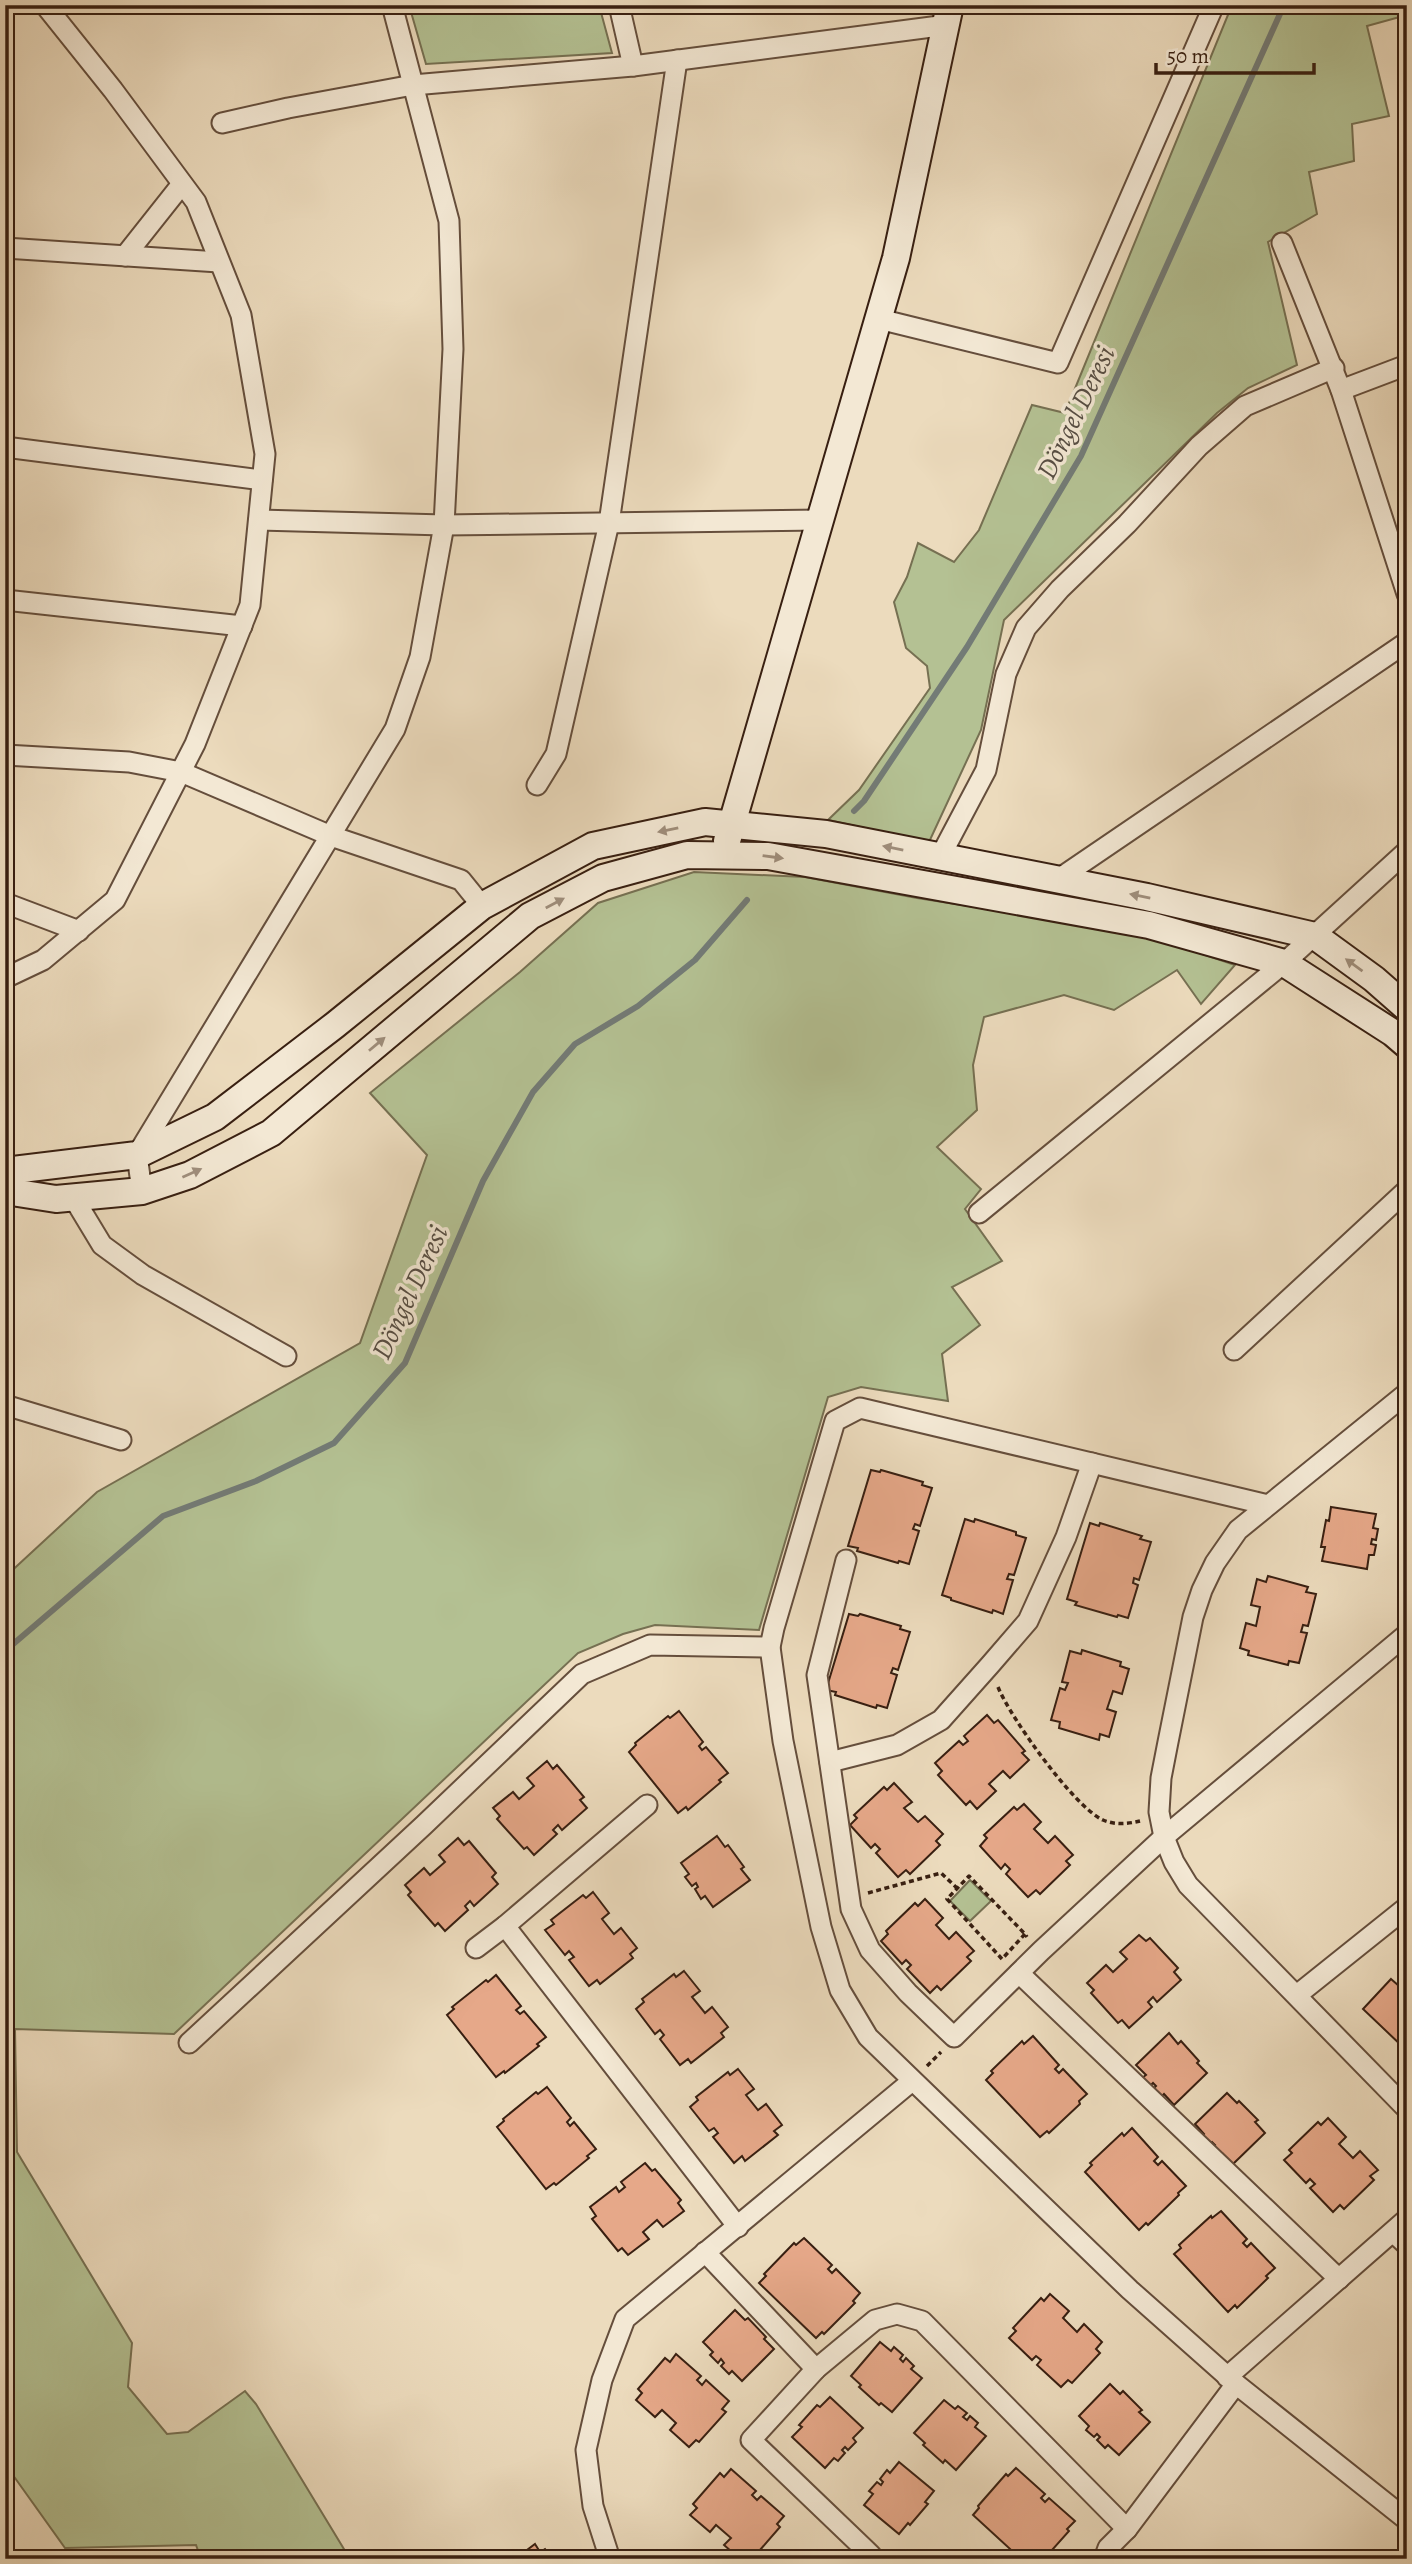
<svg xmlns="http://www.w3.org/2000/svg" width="1412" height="2564" font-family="Alegreya,serif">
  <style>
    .green { fill: #b4c193; stroke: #767052; stroke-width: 2 }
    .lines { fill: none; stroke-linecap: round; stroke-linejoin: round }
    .stream { stroke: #737b76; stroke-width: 6 }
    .building { fill: #e6a889; stroke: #381f11; stroke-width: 2 }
    .street-casing { stroke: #654e3c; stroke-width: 23 }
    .secondary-casing { stroke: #381f11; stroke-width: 30 }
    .path { stroke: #381f11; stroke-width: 3.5; stroke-dasharray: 5 3.5; stroke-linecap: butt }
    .street { stroke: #f3e8d4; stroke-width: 19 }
    .secondary { stroke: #f3e8d4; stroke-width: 26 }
    .oneway { fill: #9f8e7c }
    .labels { text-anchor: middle; stroke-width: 7; stroke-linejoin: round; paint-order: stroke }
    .water-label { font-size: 28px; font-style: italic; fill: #564d43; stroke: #f3e8d4 }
  </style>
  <rect width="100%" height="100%" fill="#ecdbbd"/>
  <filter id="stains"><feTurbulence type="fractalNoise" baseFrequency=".00286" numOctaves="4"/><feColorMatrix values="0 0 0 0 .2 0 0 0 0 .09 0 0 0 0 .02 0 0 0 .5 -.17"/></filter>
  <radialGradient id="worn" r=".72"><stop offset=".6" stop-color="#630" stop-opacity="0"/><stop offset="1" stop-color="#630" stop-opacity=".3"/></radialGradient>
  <g class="green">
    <polygon points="409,5 599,5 612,53 426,64"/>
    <polygon points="1232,5 1407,5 1407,15 1367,26 1389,116 1352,124 1354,161 1309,172 1317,214 1268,242 1297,365 1248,388 1217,413 1004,620 981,730 929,842 828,820 859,790 930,688 927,666 906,648 894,602 907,577 918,543 954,562 979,530 1032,405 1065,413"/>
    <polygon points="694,872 805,877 917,898 1140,933 1235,965 1201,1004 1177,970 1114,1010 1064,995 984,1017 973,1065 977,1110 937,1147 981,1189 965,1209 1002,1261 952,1287 980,1325 942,1354 948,1401 861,1387 828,1397 759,1630 655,1625 623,1634 578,1653 174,2034 15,2029 17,2152 132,2343 128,2387 167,2434 188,2432 245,2391 256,2404 350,2559 201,2559 196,2545 65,2548 5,2464 5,1577 97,1492 360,1343 427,1155 370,1093 520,972 598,903"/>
    <polygon points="970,1880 991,1901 970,1921 950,1901"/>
  </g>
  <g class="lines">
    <g class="stream">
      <polyline points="854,811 864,801 967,647 1081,456 1284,5"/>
      <polyline points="5,1651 163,1516 256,1481 334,1443 405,1363 483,1181 533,1092 575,1044 638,1006 695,960 747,900"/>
    </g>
  </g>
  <g class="building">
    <polygon points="871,1470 880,1472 881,1470 923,1482 922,1485 932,1488 920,1526 915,1524 913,1529 919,1531 909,1564 899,1561 898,1563 857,1551 858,1548 848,1546"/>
    <polygon points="1331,1507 1376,1514 1373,1528 1378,1529 1376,1540 1372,1539 1371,1544 1376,1545 1374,1555 1369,1555 1367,1569 1322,1561 1325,1547 1321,1547 1326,1520 1329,1521"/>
    <polygon points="965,1519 974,1522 975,1519 1016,1532 1016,1535 1026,1538 1014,1575 1009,1574 1007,1579 1013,1580 1003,1614 993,1610 992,1613 951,1600 951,1598 942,1595"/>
    <polygon points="1090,1523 1099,1526 1100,1523 1142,1536 1140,1539 1151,1542 1139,1580 1134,1578 1133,1583 1138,1585 1128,1618 1118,1615 1117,1617 1075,1605 1077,1602 1067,1599"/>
    <polygon points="1268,1576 1308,1587 1306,1592 1316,1594 1308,1626 1303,1625 1301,1632 1307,1633 1299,1663 1289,1661 1288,1665 1248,1655 1249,1651 1240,1648 1246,1623 1256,1626 1260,1607 1251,1605 1257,1579 1266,1582"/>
    <polygon points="849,1614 858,1616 860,1614 901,1626 900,1629 910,1632 898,1670 893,1668 891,1673 897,1675 887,1708 877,1705 876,1708 835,1695 836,1692 826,1690"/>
    <polygon points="1082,1650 1121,1662 1120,1666 1129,1669 1122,1694 1113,1691 1107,1709 1116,1712 1109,1737 1100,1734 1099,1740 1059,1728 1060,1722 1051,1720 1060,1688 1065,1690 1068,1683 1062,1682 1070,1651 1081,1654"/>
    <polygon points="679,1711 703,1742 699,1746 702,1750 706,1747 728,1773 719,1780 721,1782 688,1810 686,1807 678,1813 629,1752 636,1745 635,1743 668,1716 670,1718"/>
    <polygon points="987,1715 994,1723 998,1720 1025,1751 1022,1753 1029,1760 1010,1778 1003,1771 989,1784 996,1791 977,1809 970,1801 966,1805 938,1775 942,1771 935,1763 959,1741 963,1745 968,1741 964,1736"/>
    <polygon points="547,1761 553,1769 557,1765 584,1797 580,1800 587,1808 562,1830 558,1825 553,1830 557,1834 534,1855 527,1847 524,1849 497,1819 500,1816 493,1808 513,1792 519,1799 534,1786 527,1778"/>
    <polygon points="894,1783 912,1802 904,1808 918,1822 925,1816 943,1834 936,1841 940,1845 910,1874 906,1870 898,1877 876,1853 880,1849 875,1844 871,1848 850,1825 857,1818 854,1815 884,1787 887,1790"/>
    <polygon points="1024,1804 1041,1822 1034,1829 1048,1843 1055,1836 1073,1855 1066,1861 1070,1865 1040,1894 1036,1890 1028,1897 1006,1874 1010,1869 1005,1864 1001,1869 980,1846 987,1838 984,1835 1014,1807 1017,1810"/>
    <polygon points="717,1836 725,1847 728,1845 744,1867 741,1869 750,1880 713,1907 705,1896 701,1899 695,1889 698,1887 696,1883 692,1886 685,1877 689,1874 681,1863"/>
    <polygon points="458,1838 464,1845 469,1841 496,1873 492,1877 498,1884 474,1906 470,1901 465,1906 468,1910 445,1931 438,1923 435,1926 408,1895 411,1892 405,1885 424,1868 430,1875 445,1862 439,1855"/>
    <polygon points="593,1892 609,1913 602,1919 614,1934 621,1928 637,1948 630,1954 633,1958 600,1984 597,1980 589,1986 569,1960 574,1957 569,1951 565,1955 545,1930 554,1924 551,1920 583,1895 586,1898"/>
    <polygon points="925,1899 943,1918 936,1925 949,1939 956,1932 974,1951 967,1957 971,1961 941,1990 937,1986 930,1993 907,1969 911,1965 906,1960 902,1964 881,1941 888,1934 886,1931 915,1903 918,1906"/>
    <polygon points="1139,1935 1146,1941 1150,1938 1178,1968 1174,1972 1181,1980 1157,2002 1153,1997 1148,2002 1152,2007 1129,2028 1122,2020 1118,2023 1091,1993 1094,1990 1087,1983 1106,1965 1113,1972 1127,1959 1120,1952"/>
    <polygon points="684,1971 700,1991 692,1997 705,2013 712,2007 728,2027 721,2033 724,2037 691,2063 688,2059 680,2065 660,2039 664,2035 660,2030 655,2034 636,2009 644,2002 642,1999 674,1974 676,1977"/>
    <polygon points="496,1975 521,2006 516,2010 520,2014 524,2011 546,2037 537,2044 539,2046 505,2073 504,2071 496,2077 447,2015 454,2009 452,2007 486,1980 488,1982"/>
    <polygon points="1391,1979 1407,1993 1407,2043 1403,2047 1363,2009"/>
    <polygon points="1169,2033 1178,2044 1181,2041 1199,2061 1197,2063 1207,2073 1174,2105 1164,2094 1161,2097 1153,2089 1156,2086 1153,2083 1150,2086 1142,2078 1146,2075 1136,2065"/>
    <polygon points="1033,2036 1059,2065 1055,2069 1059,2073 1063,2069 1087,2094 1079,2101 1080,2104 1049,2133 1047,2131 1040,2137 986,2080 993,2073 991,2071 1022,2041 1024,2044"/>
    <polygon points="738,2069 754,2089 746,2095 758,2110 766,2104 782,2125 774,2131 778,2135 745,2161 742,2156 734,2163 713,2137 718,2133 714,2128 709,2131 690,2107 698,2100 696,2097 728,2072 730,2075"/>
    <polygon points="547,2087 571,2118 567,2122 570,2126 574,2122 596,2149 587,2156 589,2158 556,2185 554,2183 546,2189 497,2127 504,2121 503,2119 536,2092 538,2094"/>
    <polygon points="1227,2093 1237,2103 1239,2101 1258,2120 1255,2122 1265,2133 1233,2164 1223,2154 1220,2157 1211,2149 1215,2145 1212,2142 1208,2145 1201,2137 1204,2134 1195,2124"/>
    <polygon points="1328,2118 1346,2137 1339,2144 1353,2158 1360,2151 1378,2170 1370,2176 1374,2180 1344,2209 1340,2205 1333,2212 1310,2188 1315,2184 1310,2179 1306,2183 1284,2160 1292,2153 1289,2150 1318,2122 1321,2125"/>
    <polygon points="1132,2128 1158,2157 1154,2161 1158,2165 1162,2161 1186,2186 1178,2193 1179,2195 1148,2225 1146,2223 1139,2230 1085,2172 1092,2165 1090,2163 1122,2133 1124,2136"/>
    <polygon points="645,2163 652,2171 655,2169 681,2200 678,2203 684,2211 663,2227 657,2220 643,2232 649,2239 628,2255 622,2248 618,2251 592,2219 596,2216 590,2207 616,2187 619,2192 625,2187 621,2182"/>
    <polygon points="1221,2211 1247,2239 1243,2243 1247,2247 1251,2243 1275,2268 1266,2276 1268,2278 1237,2308 1235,2305 1228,2312 1174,2254 1181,2248 1179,2245 1211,2216 1212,2218"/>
    <polygon points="804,2238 832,2265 828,2269 832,2273 836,2269 860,2293 853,2301 855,2303 824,2334 822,2332 816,2338 759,2283 766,2276 764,2274 794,2243 796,2245"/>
    <polygon points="1050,2294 1069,2311 1063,2318 1077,2332 1084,2324 1102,2342 1096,2349 1100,2353 1072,2383 1068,2380 1061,2387 1037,2365 1041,2360 1036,2356 1032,2360 1009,2338 1016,2331 1013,2328 1041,2298 1044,2301"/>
    <polygon points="735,2310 745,2320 748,2318 766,2337 764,2339 774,2349 742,2381 732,2371 729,2374 721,2366 724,2363 721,2359 718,2363 710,2355 713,2352 703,2342"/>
    <polygon points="880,2342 891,2351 894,2347 903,2355 900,2359 903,2362 906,2358 914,2366 911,2369 922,2378 892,2412 881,2403 879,2405 859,2387 861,2385 851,2376"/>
    <polygon points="676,2354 701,2376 697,2380 702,2385 706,2380 729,2401 722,2409 726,2412 699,2442 696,2440 689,2447 670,2430 676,2423 662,2410 655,2417 636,2400 642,2393 638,2389 665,2358 670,2362"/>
    <polygon points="1110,2384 1120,2394 1123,2391 1142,2410 1139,2412 1150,2422 1119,2455 1108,2445 1105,2448 1097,2440 1100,2437 1097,2434 1094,2437 1086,2430 1089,2426 1079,2416"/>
    <polygon points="830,2397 863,2428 853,2438 856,2442 848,2450 845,2447 842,2450 845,2453 838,2461 834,2458 825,2468 792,2437 802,2427 799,2425 817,2405 820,2407"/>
    <polygon points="944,2400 955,2409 958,2406 967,2413 963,2417 967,2420 970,2416 978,2423 975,2427 986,2436 956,2470 945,2460 943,2463 923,2445 925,2443 914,2433"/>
    <polygon points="899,2462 934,2491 925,2502 928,2504 910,2525 908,2523 899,2534 864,2505 873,2494 869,2491 877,2482 881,2485 883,2482 880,2479 887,2470 890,2473"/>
    <polygon points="1016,2468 1045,2494 1041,2498 1045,2502 1049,2498 1075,2521 1067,2529 1069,2531 1044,2559 1021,2559 973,2515 979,2508 978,2506 1006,2474 1008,2476"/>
    <polygon points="731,2469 756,2491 752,2495 757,2500 761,2496 784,2516 777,2524 780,2527 753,2558 750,2555 747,2559 740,2559 724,2545 731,2538 716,2525 710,2532 690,2515 697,2508 693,2504 720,2473 724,2477"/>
    <polygon points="535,2544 540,2552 545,2549 552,2559 515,2559"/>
  </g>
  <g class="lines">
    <g class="street-casing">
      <g id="street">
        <polyline points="619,5 633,66"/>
        <polyline points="222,123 288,108 413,85 633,66 947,25"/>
        <polyline points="1282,243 1341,390 1407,594"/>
        <polyline points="5,248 219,262"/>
        <polyline points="125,256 182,184"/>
        <polyline points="879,319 1058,363 1214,5"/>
        <polyline points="1341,390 1407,365"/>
        <polyline points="5,447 262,480"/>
        <polyline points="259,520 444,525 821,520"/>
        <polyline points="5,600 242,626"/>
        <polyline points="5,755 129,762 181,772 331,836 461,880 482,906"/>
        <polyline points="537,785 556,754 609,523 677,60"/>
        <polyline points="940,857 986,770 1006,674 1026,628 1060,589 1127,524 1199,446 1245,406 1334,368"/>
        <polyline points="1057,880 1407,642"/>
        <polyline points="5,903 79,931"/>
        <polyline points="5,978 43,960 115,900 195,744 250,605 265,454 241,315 196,202 113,90 45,5"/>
        <polyline points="142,1191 137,1155 395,729 420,657 444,525 453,349 449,221 392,5"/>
        <polyline points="73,1197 102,1245 143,1275 286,1356"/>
        <polyline points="979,1213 1284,963 1407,851"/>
        <polyline points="1234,1350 1407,1190"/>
        <polyline points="1407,1393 1238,1530 1215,1563 1202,1590 1193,1617 1168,1742 1161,1778 1159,1812 1164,1837 1174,1862 1188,1885 1407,2109"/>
        <polyline points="5,1405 121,1440"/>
        <polyline points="1268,1505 860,1408 835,1421 774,1628 770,1647 783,1741 821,1927 840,1990 868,2037 1130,2290 1236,2384 1407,2520"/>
        <polyline points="846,1560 817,1675 851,1909 870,1950 908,1993 954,2037 1041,1951 1164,1837 1407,1634"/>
        <polyline points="830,1762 897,1745 941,1720 990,1665 1028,1621 1066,1537 1092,1463"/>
        <polyline points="505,1926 738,2227"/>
        <polyline points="476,1948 505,1926 647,1805"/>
        <polyline points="1019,1973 1339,2279"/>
        <polyline points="1297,1995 1407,1907"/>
        <polyline points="189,2043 424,1825 582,1674 650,1645 770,1647"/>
        <polyline points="1393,2232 1407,2245"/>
        <polyline points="705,2252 816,2369"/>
        <polyline points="1227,2377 1407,2219"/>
        <polyline points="610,2559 593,2506 586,2450 602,2380 625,2319 912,2081"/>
        <polyline points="871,2559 871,2555 751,2440 816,2369 875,2320 897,2314 922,2321 1127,2529"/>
        <polyline points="1104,2559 1108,2548 1127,2529 1236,2384"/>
      </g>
    </g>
    <g class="secondary-casing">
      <g id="secondary">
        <polyline points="727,841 896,258 950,5"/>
        <polyline points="5,1169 13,1170 137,1155 215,1117 335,1025 482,906 593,846 705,822 826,834 1147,897 1315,936 1374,979 1407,1008"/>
        <polyline points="5,1191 56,1199 142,1191 190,1175 271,1133 530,916 603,878 687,855 768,856 1149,925 1284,963 1393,1033 1407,1045"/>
      </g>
    </g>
    <g class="path">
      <path d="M998 1687C1010 1717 1074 1807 1103 1820 1114 1825 1128 1824 1140 1821"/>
      <polyline points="868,1893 941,1873 957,1888"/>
      <polyline points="1025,1934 1002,1959 947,1899 969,1876 1025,1934 1027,1937"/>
      <polyline points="927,2066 941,2052"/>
    </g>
    <use href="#street" class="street"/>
    <use href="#secondary" class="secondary"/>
  </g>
  <defs><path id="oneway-solid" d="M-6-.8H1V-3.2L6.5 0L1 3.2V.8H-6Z" transform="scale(1.75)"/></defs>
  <g class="oneway">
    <use href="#oneway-solid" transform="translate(668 830) rotate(168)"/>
    <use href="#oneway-solid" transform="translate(893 848) rotate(-169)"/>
    <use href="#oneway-solid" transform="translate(773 857) rotate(8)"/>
    <use href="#oneway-solid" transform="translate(1140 896) rotate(-169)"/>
    <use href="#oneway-solid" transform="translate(555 903) rotate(-28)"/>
    <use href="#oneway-solid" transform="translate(1354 965) rotate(-144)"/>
    <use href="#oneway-solid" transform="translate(377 1044) rotate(-40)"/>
    <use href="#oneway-solid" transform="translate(192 1173) rotate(-24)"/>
  </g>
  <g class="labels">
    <g class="water-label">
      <text transform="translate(1075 412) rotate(-64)" y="10">Döngel Deresi</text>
      <text transform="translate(409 1292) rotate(-65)" y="10">Döngel Deresi</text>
    </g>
  </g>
  <rect width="1412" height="2564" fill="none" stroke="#ecdbbd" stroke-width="28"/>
  <rect x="7" y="7" width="1398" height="2550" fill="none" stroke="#381f11" stroke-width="3.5"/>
  <rect x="14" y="14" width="1384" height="2536" fill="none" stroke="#381f11" stroke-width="2"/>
  <path d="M1156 63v10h158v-10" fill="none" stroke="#381f11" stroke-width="3.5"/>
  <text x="1167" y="63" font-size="21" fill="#381f11" stroke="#f3e8d4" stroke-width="5" paint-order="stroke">50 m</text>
  <rect width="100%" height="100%" filter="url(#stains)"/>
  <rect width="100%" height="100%" fill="url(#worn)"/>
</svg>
